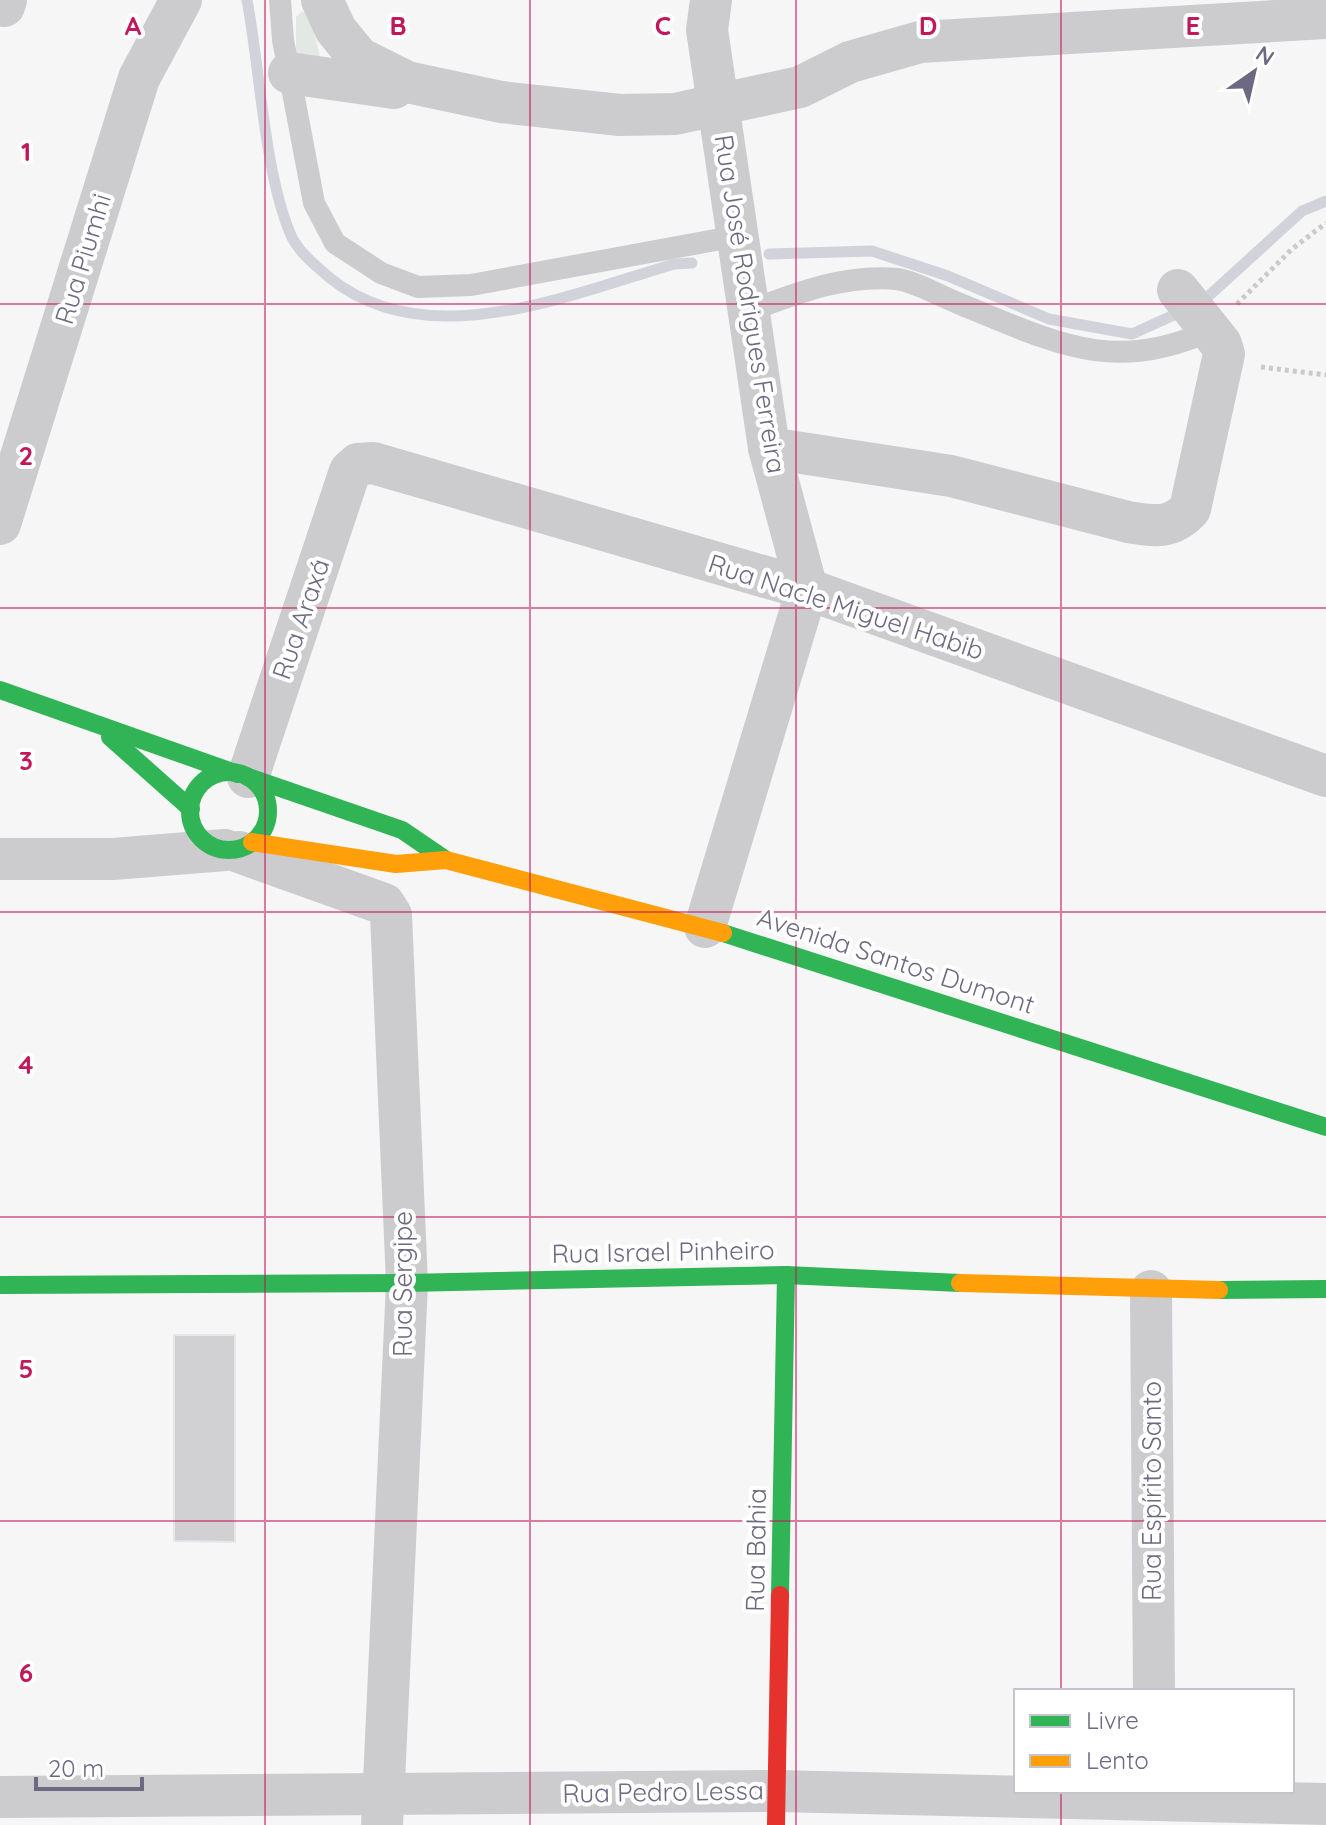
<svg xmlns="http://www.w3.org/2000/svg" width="1326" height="1825" font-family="Quicksand,sans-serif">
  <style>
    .green { fill: #e3e8e5 }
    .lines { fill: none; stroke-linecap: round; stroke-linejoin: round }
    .stream { stroke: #d2d3da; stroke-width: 11 }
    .building { fill: #d1d1d3; stroke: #e6e6e6; stroke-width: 2 }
    .path { stroke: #cacacb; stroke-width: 5; stroke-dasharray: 4 4; stroke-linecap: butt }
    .lane { stroke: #ccccce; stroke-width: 22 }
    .street { stroke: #ccccce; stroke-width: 42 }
    .fast { stroke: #30b455; stroke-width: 18 }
    .slow { stroke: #ff9f0a; stroke-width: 18 }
    .jam { stroke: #e5322d; stroke-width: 18 }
    .grid { fill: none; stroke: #c2185b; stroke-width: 2; stroke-opacity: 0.55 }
    .labels { text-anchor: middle; stroke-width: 8; stroke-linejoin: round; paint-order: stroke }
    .street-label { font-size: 26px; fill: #6d6982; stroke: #fff }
    .grid-label { font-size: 26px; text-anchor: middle; font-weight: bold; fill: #c2185b; stroke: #fff; stroke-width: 8; stroke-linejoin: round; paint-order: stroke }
  </style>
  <rect width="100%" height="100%" fill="#f6f6f6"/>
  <polygon class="green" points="302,11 311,17 321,62 296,61 296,17"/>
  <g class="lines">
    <g class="stream">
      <path d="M247 0C260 69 264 170 290 233 297 251 316 266 330 278 426 356 569 295 674 264L692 263"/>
      <polyline points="769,254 872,251 948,276 1049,319 1132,334 1185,310"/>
      <polyline points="1201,303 1302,211 1326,201"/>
    </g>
  </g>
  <polygon class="building" points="174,1335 235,1335 235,1542 174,1541"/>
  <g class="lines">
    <g class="path">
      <polyline points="1237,304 1292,249 1326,223"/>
      <polyline points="1261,367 1326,375"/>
    </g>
    <g class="lane">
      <polyline points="280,0 283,40 314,203 335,243 381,273 418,287 471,285 737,236"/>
      <path d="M749 311C797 293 845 274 897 279 917 282 940 296 960 304 1052 341 1112 376 1211 330"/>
    </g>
    <g class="street">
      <polyline points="322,0 336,30 359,58 407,82 501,102 620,115 675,114 800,87 850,62 920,42 1326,18"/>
      <polyline points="4,6 6,0"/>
      <polyline points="289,73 394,88"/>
      <path d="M769 448 951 476 1128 522C1154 526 1171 530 1190 509L1224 354 1221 344 1178 290"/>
      <polyline points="0,524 139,78 181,0"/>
      <polyline points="248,777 350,471 358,464 373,463 807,589 1326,776"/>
      <polyline points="239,852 384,904 391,915 407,1283 382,1825"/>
      <polyline points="0,859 113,859 225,850"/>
      <polyline points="705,927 807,589 769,448 707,30 711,0"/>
      <polyline points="1151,1291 1154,1691"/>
      <polyline points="0,1797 778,1791 1326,1804"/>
    </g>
    <g class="fast">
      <polyline points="0,690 238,774"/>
      <polyline points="110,737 191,809"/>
      <circle cx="229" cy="811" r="39"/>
      <polyline points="248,777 402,830 446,860"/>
      <polyline points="723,933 1326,1127"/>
      <polyline points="0,1285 407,1283 786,1275"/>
      <polyline points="1219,1290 1326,1289"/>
      <polyline points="780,1595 786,1275 960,1283"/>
    </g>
    <g class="slow">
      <polyline points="252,842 396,864 446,860 723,933"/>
      <polyline points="960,1283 1219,1290"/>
    </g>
    <polyline class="jam" points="776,1825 780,1595"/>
  </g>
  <path class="grid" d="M265 0V1825M530 0V1825M796 0V1825M1061 0V1691M0 304H1326M0 608H1326M0 912H1326M0 1217H1326M0 1521H1326M1061 1791V1825"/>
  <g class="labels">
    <g class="street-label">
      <text transform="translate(83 259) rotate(-73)" y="9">Rua Piumhi</text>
      <text transform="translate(750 304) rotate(81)" y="9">Rua José Rodrigues Ferreira</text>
      <text transform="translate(846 607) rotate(18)" y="9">Rua Nacle Miguel Habib</text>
      <text transform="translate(301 619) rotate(-71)" y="9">Rua Araxá</text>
      <text transform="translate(896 961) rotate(18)" y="9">Avenida Santos Dumont</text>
      <text transform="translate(663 1252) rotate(-1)" y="9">Rua Israel Pinheiro</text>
      <text transform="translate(403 1284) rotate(-90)" y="9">Rua Sergipe</text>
      <text transform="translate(1152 1491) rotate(-90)" y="9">Rua Espírito Santo</text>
      <text transform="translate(756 1550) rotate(-89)" y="9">Rua Bahia</text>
      <text transform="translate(663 1792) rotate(-1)" y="9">Rua Pedro Lessa</text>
    </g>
  </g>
  <g class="grid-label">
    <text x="133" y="35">A</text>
    <text x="398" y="35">B</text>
    <text x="663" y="35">C</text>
    <text x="928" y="35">D</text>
    <text x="1193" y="35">E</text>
    <text x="26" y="161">1</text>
    <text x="26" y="465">2</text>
    <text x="26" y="770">3</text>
    <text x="26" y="1074">4</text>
    <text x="26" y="1378">5</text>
    <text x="26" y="1682">6</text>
  </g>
  <rect x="1014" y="1689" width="280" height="104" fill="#ffffff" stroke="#c5c3cd" stroke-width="2"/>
  <rect x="1030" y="1715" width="40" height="12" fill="#30b455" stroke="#c5c3cd" stroke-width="2"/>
  <text x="1086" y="1729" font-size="24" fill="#6d6982">Livre</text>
  <rect x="1030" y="1755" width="40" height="12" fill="#ff9f0a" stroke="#c5c3cd" stroke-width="2"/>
  <text x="1086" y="1769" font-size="24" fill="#6d6982">Lento</text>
  <g transform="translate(1254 72) rotate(34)" stroke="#ffffff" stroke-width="6" paint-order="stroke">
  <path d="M0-6L14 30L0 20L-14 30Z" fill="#6d6982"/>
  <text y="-12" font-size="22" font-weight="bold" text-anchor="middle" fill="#6d6982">N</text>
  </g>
  <path d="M36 1777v12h106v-12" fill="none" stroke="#6d6982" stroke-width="4"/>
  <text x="48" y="1777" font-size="24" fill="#6d6982" stroke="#ffffff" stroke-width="6" paint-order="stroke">20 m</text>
</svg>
